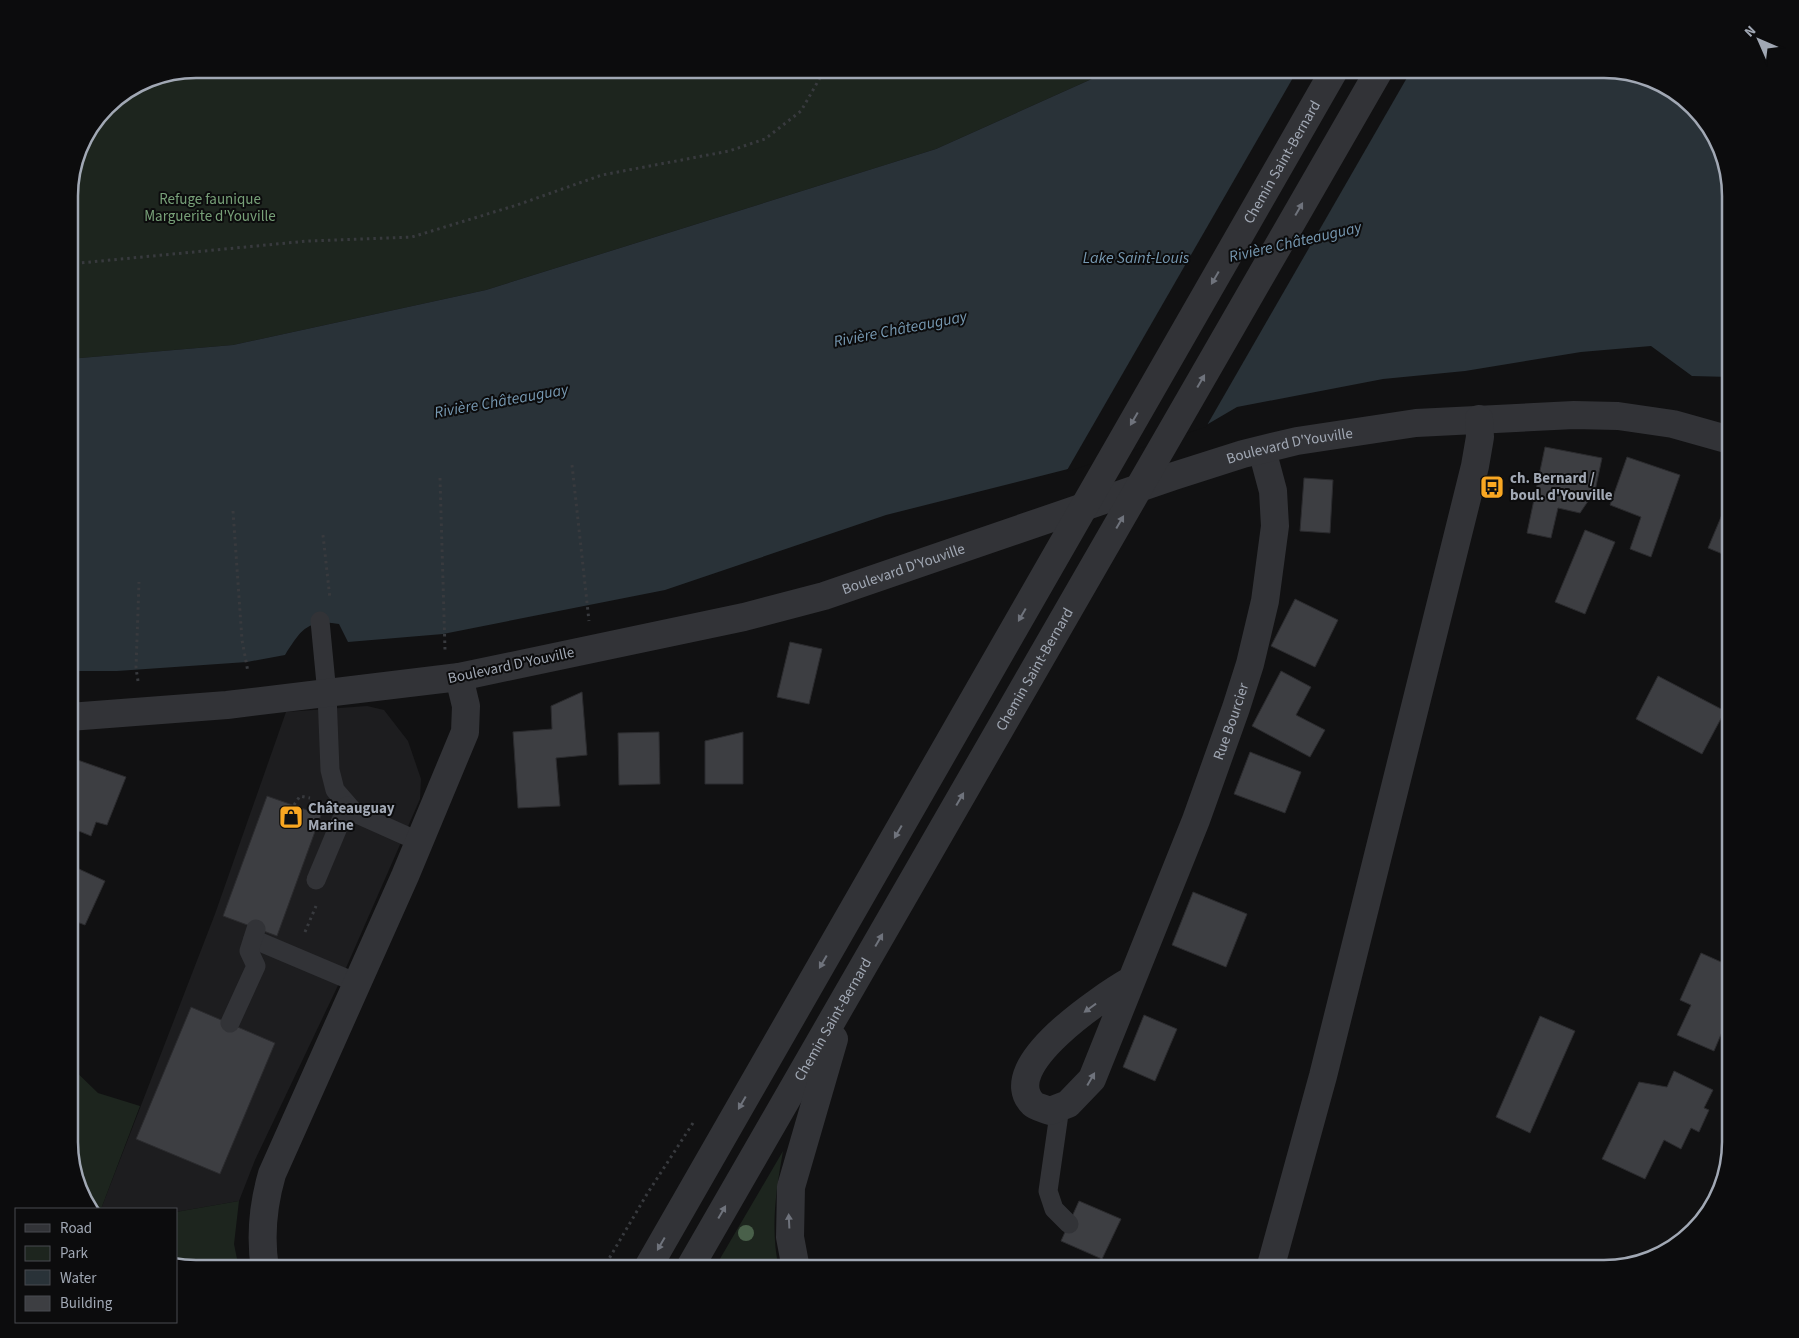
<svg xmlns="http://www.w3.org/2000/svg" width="1799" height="1338" font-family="'Source Sans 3',sans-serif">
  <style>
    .built { fill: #1d1d1f }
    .green { fill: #1d251e }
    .water { fill: #293238 }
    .pier { fill: #111112 }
    .building { fill: #3d3e42; stroke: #2b2b2e }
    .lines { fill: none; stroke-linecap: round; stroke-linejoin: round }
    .path { stroke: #383a3e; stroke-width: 3; stroke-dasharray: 2.5 4; stroke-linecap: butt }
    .service { stroke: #323337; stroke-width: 19 }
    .minor { stroke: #323337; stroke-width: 28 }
    .tertiary { stroke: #323337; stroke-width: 28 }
    .tree { fill: #49604a }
    .oneway { fill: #6f737c }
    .labels { text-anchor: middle; stroke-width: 4; stroke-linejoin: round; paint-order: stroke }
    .street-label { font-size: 15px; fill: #a1a8b4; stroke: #0c0c0d }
    .park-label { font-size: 15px; fill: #77a078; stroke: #0c0c0d }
    .poi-label { font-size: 15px; font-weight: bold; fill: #a1a8b4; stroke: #0c0c0d; text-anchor: start }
    .water-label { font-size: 16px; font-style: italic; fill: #7698b1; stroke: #0c0c0d }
    .rim { fill: none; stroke: #a1a8b4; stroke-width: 2.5 }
  </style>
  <rect width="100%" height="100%" fill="#111112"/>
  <polygon class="built" points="367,706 384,710 408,741 421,779 420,799 342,977 255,1160 239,1201 176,1212 176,1209 101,1209 215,914 286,712"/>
  <g class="green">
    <polygon points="196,69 1114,69 936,149 486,290 233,345 69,359 69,187 82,140 112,100 147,78"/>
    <polygon points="69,1065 98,1093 140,1106 101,1209 89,1209 86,1205 69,1150"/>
    <path d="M783 1151C776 1191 770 1229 779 1269H714Z"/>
    <polygon points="239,1201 234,1244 239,1269 196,1269 176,1266 176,1212"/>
  </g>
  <path class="water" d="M1114 69H1603L1644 75 1680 95 1717 139 1730 196V377L1692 376 1651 346 1581 352 1465 371 1383 379 1237 407 1208 424 1068 469 886 515 665 590 443 634 348 642 339 624C307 619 301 630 285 655L247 662 117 671H69V359L233 345 486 290 936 149Z"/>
  <polygon class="pier" points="1298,69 1412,69 1206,427 1066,472"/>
  <g class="building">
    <polygon points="1545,447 1602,458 1595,491 1580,513 1558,508 1551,538 1527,533"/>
    <polygon points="1627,457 1680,475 1651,557 1630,549 1641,517 1610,505"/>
    <polygon points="1304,478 1333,480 1330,533 1300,531"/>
    <polygon points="1729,498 1730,498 1730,557 1708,548"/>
    <polygon points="1585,530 1615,542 1585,614 1555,602"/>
    <polygon points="1295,599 1338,620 1315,667 1271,646"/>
    <polygon points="790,642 822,649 809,704 777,697"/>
    <polygon points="1281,671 1311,687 1296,715 1325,730 1310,757 1252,726"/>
    <polygon points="1658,676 1725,711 1702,754 1636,719"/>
    <polygon points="582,692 587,755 556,758 560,806 518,808 513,732 552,729 551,706"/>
    <polygon points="659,732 660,784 619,785 618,733"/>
    <polygon points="743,732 743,784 705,784 705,741"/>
    <polygon points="1250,752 1301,772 1285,813 1234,794"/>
    <polygon points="72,758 126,777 107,825 96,822 91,836 69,827 69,765"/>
    <polygon points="267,796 321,815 277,936 223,916"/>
    <polygon points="79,869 105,881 85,925 69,919 69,892"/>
    <polygon points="1193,892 1247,914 1226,967 1172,945"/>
    <polygon points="1701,953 1730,966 1730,1013 1714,1051 1677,1035 1691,1005 1680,1000"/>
    <polygon points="191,1007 275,1043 220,1174 136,1139"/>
    <polygon points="1144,1015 1177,1029 1155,1081 1123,1067"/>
    <polygon points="1540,1016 1575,1031 1530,1133 1496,1117"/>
    <polygon points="1674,1071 1713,1090 1704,1108 1709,1110 1699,1132 1691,1128 1681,1149 1664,1140 1645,1179 1602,1159 1639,1082 1667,1087"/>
    <polygon points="1079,1201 1121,1219 1102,1259 1061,1241"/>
  </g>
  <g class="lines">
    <g class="path">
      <polyline points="69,264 308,241 412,237 517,205 602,175 729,151 765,139 801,111 825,69"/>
      <polyline points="572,465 589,621"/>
      <polyline points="440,478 445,650"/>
      <polyline points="233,511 242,640 248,672"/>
      <polyline points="323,535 330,599"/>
      <polyline points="138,681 136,668 139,582"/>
      <polyline points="294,805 300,796 310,798"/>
      <polyline points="305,932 316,906"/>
      <polyline points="603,1269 647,1194 693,1123"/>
    </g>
    <g class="service">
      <polyline points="320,621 327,694 330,770 335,790 355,813 420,842"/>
      <polyline points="316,880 347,806"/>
      <polyline points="253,939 357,983"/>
      <polyline points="230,1023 256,966 249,951 256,929"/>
      <polyline points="1060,1107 1048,1191 1054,1209 1069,1224"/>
    </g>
    <g class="minor">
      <polyline points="69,717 227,705 459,677"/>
      <path id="s1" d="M1130 981C1104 996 995 1067 1033 1104 1036 1107 1045 1109 1050 1111L1068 1104 1092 1079 1196 820 1236 708 1250 664 1265 601 1275 526 1273 491 1262 450"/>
    </g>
    <g class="tertiary">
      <path id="s2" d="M265 1269C260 1237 263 1205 272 1174L405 876 465 732 466 706 459 677 744 617 824 596 1174 476 1243 454 1297 441 1416 423 1574 415 1618 416 1673 424 1730 440"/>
      <path id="s3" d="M647 1269 1335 69"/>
      <path id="s4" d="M689 1269 1380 69"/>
      <polyline points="796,1269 790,1237 791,1187 834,1039"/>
      <polyline points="1270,1269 1323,1076 1475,466 1480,437 1479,419"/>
    </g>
  </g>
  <circle class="tree" cx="746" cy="1233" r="8"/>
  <defs><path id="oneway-solid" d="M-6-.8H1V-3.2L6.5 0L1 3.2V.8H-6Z" transform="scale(1.25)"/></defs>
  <g class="oneway">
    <use href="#oneway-solid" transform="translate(1299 209) rotate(-60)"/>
    <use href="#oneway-solid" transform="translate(1215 278) rotate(120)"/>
    <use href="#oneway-solid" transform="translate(1201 381) rotate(-60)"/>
    <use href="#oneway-solid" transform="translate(1134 419) rotate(120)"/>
    <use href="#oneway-solid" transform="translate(1120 522) rotate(-60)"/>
    <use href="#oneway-solid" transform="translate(1022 615) rotate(120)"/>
    <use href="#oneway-solid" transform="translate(960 799) rotate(-60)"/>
    <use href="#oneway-solid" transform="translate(898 832) rotate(120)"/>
    <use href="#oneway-solid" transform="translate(879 940) rotate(-60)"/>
    <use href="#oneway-solid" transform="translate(823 962) rotate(120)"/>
    <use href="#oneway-solid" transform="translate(1090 1008) rotate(144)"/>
    <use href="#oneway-solid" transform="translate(1091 1079) rotate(-60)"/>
    <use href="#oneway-solid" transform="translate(742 1103) rotate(120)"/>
    <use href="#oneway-solid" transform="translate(722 1212) rotate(-60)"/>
    <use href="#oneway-solid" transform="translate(789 1221) rotate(-93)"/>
    <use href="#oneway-solid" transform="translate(661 1244) rotate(120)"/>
  </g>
  <defs>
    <g id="bus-square" transform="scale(1.25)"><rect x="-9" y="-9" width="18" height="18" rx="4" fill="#f9a722" stroke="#0c0c0d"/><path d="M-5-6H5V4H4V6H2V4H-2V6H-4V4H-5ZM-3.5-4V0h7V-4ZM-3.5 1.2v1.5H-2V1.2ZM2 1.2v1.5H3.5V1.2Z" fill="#111"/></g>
    <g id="shop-square" transform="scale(1.25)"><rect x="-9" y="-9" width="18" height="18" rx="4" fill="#f9a722" stroke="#0c0c0d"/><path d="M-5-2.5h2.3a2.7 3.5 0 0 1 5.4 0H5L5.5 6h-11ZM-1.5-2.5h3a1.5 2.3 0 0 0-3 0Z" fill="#111"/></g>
  </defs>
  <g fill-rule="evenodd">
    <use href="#bus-square" x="1492" y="487"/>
    <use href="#shop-square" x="291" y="817"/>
  </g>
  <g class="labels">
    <g class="street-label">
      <text dy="5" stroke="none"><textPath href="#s3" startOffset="1276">Chemin Saint-Bernard</textPath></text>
      <text dy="5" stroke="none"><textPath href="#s2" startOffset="1498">Boulevard D'Youville</textPath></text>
      <text dy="5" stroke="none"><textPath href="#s2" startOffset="1092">Boulevard D'Youville</textPath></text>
      <text transform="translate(511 665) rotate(-12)" y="5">Boulevard D'Youville</text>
      <text dy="5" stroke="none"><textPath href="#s4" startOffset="692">Chemin Saint-Bernard</textPath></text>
      <text dy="5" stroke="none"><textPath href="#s1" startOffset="629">Rue Bourcier</textPath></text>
      <text dy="5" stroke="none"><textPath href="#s4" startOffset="288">Chemin Saint-Bernard</textPath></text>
    </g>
    <g class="park-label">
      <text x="210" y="204">Refuge faunique<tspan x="210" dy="17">Marguerite d'Youville</tspan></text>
    </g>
    <g class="poi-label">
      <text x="1510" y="483">ch. Bernard /<tspan x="1510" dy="17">boul. d'Youville</tspan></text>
      <text x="308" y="813">Châteauguay<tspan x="308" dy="17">Marine</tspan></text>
    </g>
    <g class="water-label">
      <text transform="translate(1295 241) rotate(-13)" y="6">Rivière Châteauguay</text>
      <text x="1136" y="263">Lake Saint-Louis</text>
      <text transform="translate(900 328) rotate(-11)" y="6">Rivière Châteauguay</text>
      <text transform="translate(501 400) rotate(-10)" y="6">Rivière Châteauguay</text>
    </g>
  </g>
  <path d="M0 0H1799V1338H0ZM196 78H1604A118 118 0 0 1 1722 196V1142A118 118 0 0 1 1604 1260H196A118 118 0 0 1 78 1142V196A118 118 0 0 1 196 78Z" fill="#0c0c0d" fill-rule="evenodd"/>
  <path class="rim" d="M196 78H1604A118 118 0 0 1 1722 196V1142A118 118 0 0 1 1604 1260H196A118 118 0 0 1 78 1142V196A118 118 0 0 1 196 78Z"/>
  <rect x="15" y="1208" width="162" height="115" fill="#0c0c0d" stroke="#484a50"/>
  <rect x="25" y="1224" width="25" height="8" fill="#323337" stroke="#484a50"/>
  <text x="60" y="1233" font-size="15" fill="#a1a8b4">Road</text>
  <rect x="25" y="1246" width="25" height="15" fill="#1d251e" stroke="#484a50"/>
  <text x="60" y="1258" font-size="15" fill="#a1a8b4">Park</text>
  <rect x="25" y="1270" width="25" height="15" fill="#293238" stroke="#484a50"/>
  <text x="60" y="1283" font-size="15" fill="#a1a8b4">Water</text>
  <rect x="25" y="1296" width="25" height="15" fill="#3d3e42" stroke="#484a50"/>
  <text x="60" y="1308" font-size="15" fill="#a1a8b4">Building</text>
  <g transform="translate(1759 40) rotate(315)" stroke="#0c0c0d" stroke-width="4" paint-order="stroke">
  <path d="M0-4L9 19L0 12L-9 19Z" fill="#a1a8b4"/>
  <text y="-8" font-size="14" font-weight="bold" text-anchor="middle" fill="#a1a8b4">N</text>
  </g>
</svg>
